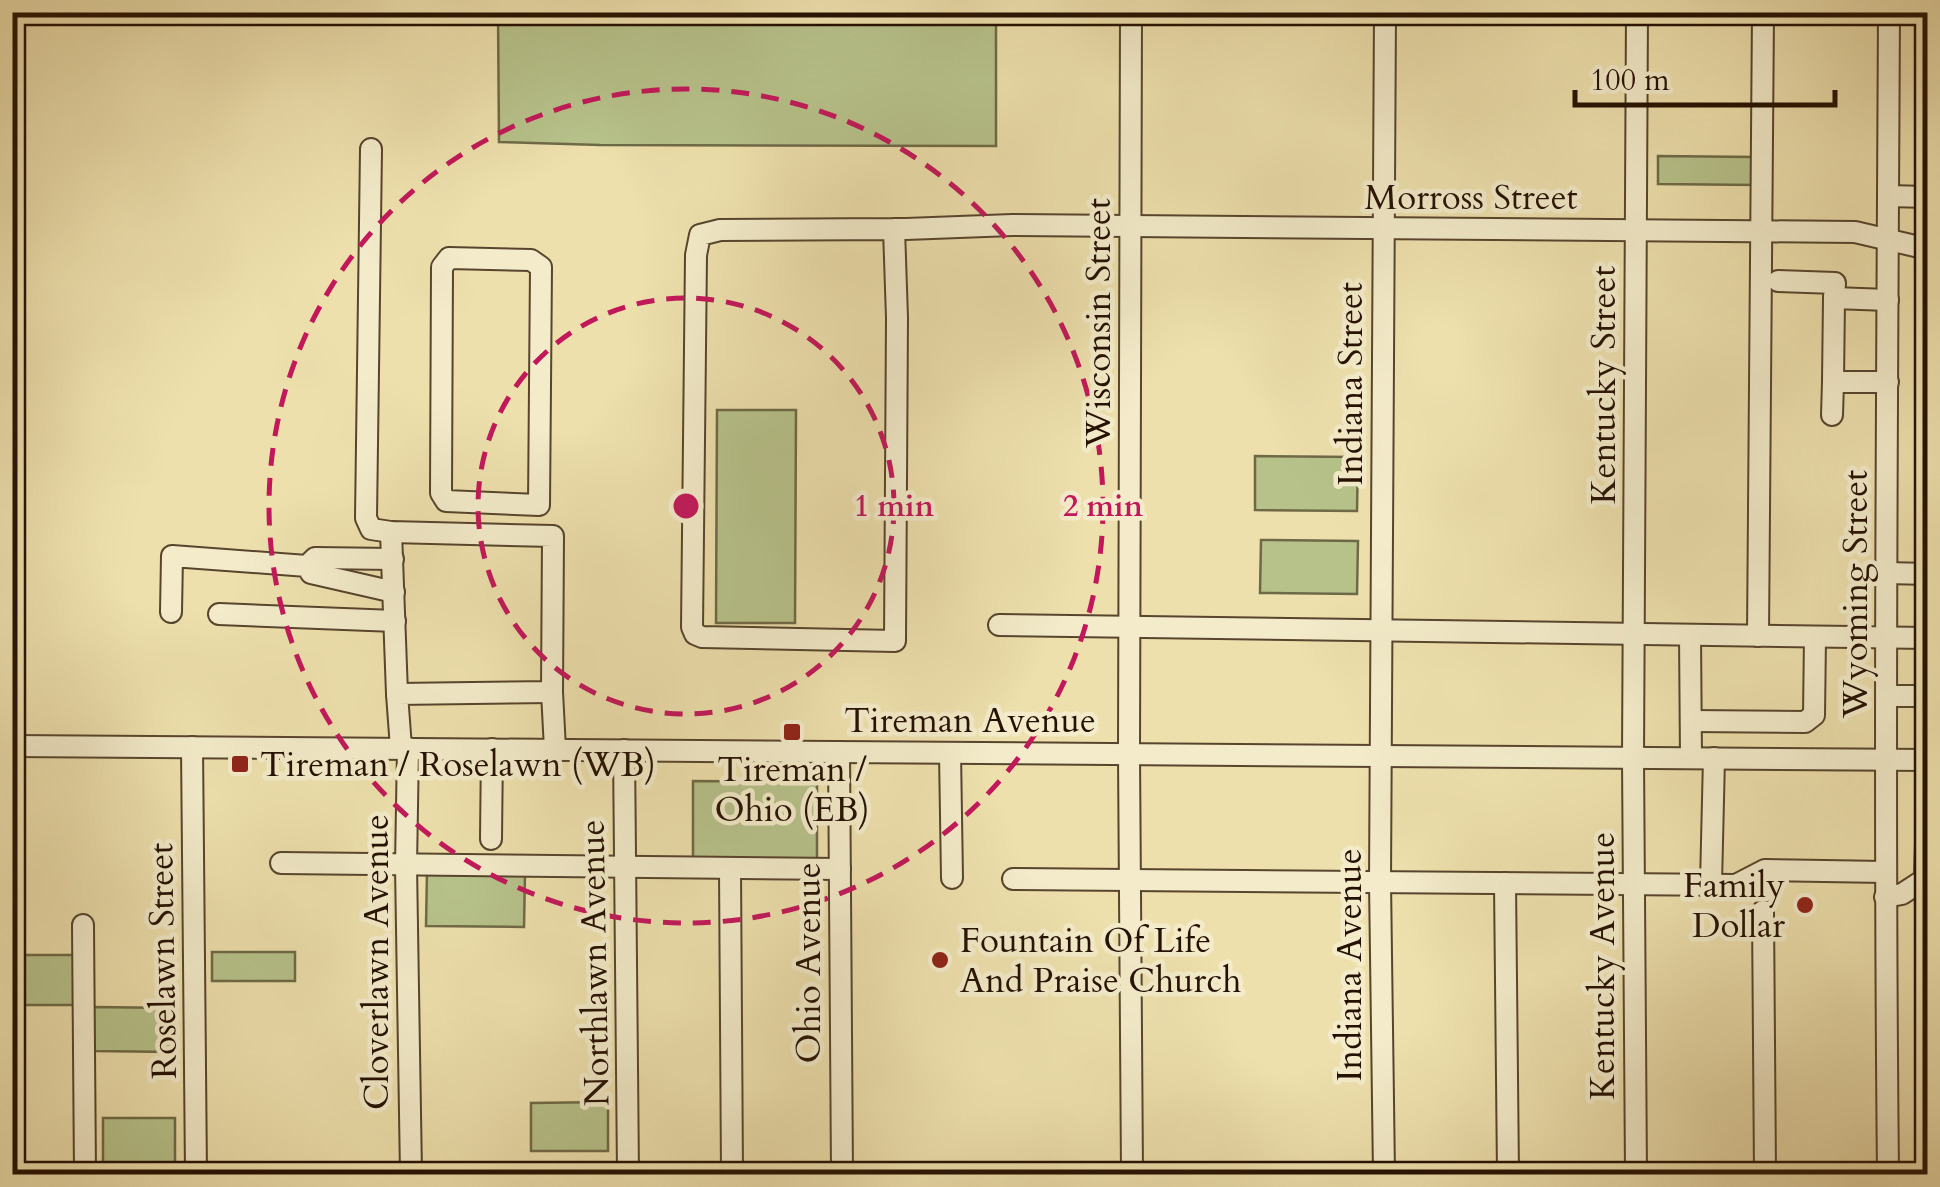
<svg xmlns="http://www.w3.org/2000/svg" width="1940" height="1187" font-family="Cardo,serif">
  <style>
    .grass { fill: #b7c28b; stroke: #6e6a46; stroke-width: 2.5 }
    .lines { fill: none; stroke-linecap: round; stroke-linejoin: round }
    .minor-tunnel { stroke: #cfc193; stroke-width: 20; stroke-dasharray: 20 10; stroke-linecap: butt }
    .minor-casing { stroke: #57452d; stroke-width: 24 }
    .minor { stroke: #f3ebca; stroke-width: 20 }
    .ring { fill: none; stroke: #c2185b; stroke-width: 5; stroke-dasharray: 18 12 }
    .poi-dot { fill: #8f2418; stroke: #f3ebca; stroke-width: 4 }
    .labels { text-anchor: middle; stroke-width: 9; stroke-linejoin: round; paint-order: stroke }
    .street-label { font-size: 35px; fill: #251102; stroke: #f3ebca }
    .poi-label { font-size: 35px; fill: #251102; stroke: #f3ebca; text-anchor: start }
    .centre { fill: #c2185b; stroke: #f3ebca; stroke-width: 5 }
    .ring-label { font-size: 30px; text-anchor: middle; font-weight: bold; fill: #c2185b; stroke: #f3ebca; stroke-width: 9; stroke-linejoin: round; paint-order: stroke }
  </style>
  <rect width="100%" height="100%" fill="#ede0ad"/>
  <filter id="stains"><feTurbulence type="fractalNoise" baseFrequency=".002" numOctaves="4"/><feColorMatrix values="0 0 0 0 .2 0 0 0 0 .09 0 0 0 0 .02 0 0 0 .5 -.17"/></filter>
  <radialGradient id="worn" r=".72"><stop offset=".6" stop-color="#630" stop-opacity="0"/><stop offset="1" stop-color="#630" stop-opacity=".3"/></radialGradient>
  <g class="grass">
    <polygon points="498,13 996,13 996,146 600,145 499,142"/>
    <polygon points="1658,156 1755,157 1754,185 1658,184"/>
    <polygon points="1921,273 1928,273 1927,489 1919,489"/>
    <polygon points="717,410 796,410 795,623 716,623"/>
    <polygon points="1255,456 1358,457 1357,511 1255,510"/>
    <polygon points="1261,540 1358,541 1357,594 1260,593"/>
    <polygon points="693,781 817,782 817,859 693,858"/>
    <polygon points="427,871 525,873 524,927 426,926"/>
    <rect x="212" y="952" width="83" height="29"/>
    <polygon points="12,955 77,955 77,1005 13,1005"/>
    <polygon points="93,1007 174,1008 174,1052 93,1051"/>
    <polygon points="608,1102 608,1151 531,1151 531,1103"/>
    <rect x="103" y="1118" width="72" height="56"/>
  </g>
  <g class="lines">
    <polyline class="minor-tunnel" points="1926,680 1927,651"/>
    <g class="minor-casing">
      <g id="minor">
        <polyline points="1131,12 1129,754 1132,1174"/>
        <polyline points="371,149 366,518 371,529 391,532 553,536 552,692 397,694 401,748"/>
        <polyline points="1888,196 1928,197"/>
        <polyline points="894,229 897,318 895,641 702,637 695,634 692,627 696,255 700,235 720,230 894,229 906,229 1012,225 1855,232 1915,246 1928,246"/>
        <polygon points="449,258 531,260 541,267 539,505 446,501 441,493 442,267"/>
        <polyline points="1778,281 1835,283 1834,298"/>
        <polyline points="1888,382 1833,382 1834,298 1888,300"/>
        <polyline points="1832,415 1833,382"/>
        <polyline points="391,532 397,694"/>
        <polyline points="307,566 315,558 393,559"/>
        <polyline points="1887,573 1928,574"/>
        <polyline points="171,612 172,556 307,566 311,573 394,592"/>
        <polyline points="219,614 395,621"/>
        <polyline points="999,625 1928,638"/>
        <polyline points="1690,635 1691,758"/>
        <polyline points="1758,636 1763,12"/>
        <polyline points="552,692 555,749"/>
        <polyline points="1887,696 1928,696"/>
        <polyline points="1691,721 1805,722 1814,715 1815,637"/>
        <polyline points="12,746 1928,760"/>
        <polyline points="192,747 196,1174"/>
        <polyline points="408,748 406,866 411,1174"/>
        <polyline points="624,750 628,1174"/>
        <polyline points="839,752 842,1174"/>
        <polyline points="950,753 952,878"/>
        <polyline points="1926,819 1928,808"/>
        <polyline points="491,839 492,749"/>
        <polyline points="281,863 840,869"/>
        <polyline points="730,869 732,1174"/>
        <polyline points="1925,877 1926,842"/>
        <polyline points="1013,879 1736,885 1765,870 1885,872"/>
        <polyline points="1505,883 1508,1174"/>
        <polyline points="1711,884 1714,758"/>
        <polyline points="1885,897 1902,894 1928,877"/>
        <polyline points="1763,911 1765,1174"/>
        <polyline points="83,925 85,1174"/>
        <polyline points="1384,1174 1380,882 1385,12"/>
        <polyline points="1636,1174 1633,758 1637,12"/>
        <path d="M1888 1174C1884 787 1887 400 1889 12"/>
      </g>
    </g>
    <use href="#minor" class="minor"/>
  </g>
  <g class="ring">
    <circle cx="686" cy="506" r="208"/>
    <circle cx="686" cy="506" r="417"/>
  </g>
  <g class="poi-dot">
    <rect x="782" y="722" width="20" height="20" rx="5"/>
    <rect x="230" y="754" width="20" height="20" rx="5"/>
    <circle cx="1805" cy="905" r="10"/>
    <circle cx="940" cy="960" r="10"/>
  </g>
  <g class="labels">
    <g class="street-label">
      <text x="1471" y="209">Morross Street</text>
      <text transform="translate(1098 323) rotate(-90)" y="12">Wisconsin Street</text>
      <text transform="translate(1350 384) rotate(-90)" y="12">Indiana Street</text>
      <text transform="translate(1603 385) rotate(-90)" y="12">Kentucky Street</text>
      <text transform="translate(1855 594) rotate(-90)" y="12">Wyoming Street</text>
      <text x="970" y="732">Tireman Avenue</text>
      <text transform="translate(162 961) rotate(-91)" y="12">Roselawn Street</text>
      <text transform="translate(376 962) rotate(-90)" y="12">Cloverlawn Avenue</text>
      <text transform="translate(594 963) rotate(-91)" y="12">Northlawn Avenue</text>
      <text transform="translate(808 963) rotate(-90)" y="12">Ohio Avenue</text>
      <text transform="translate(1349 965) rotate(-90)" y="12">Indiana Avenue</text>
      <text transform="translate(1602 966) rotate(-90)" y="12">Kentucky Avenue</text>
    </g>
    <g class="poi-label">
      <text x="260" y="776">Tireman / Roselawn (WB)</text>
      <text x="792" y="781" text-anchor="middle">Tireman /<tspan x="792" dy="40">Ohio (EB)</tspan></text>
      <text x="1785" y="897" text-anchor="end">Family<tspan x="1785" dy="40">Dollar</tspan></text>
      <text x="960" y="952">Fountain Of Life<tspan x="960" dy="40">And Praise Church</tspan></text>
    </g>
  </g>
  <circle cx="686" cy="506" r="15" class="centre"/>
  <g class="ring-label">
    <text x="894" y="516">1 min</text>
    <text x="1103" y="516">2 min</text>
  </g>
  <rect width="1940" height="1187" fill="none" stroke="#ede0ad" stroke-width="50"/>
  <rect x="15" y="15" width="1910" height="1157" fill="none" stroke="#251102" stroke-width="5"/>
  <rect x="25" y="25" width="1890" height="1137" fill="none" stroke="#251102" stroke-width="2.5"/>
  <path d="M1575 90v15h260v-15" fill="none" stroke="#251102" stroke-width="5"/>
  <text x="1590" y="90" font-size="30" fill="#251102" stroke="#f3ebca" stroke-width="8" paint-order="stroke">100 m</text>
  <rect width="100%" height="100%" filter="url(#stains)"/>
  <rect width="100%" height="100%" fill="url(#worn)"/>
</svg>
